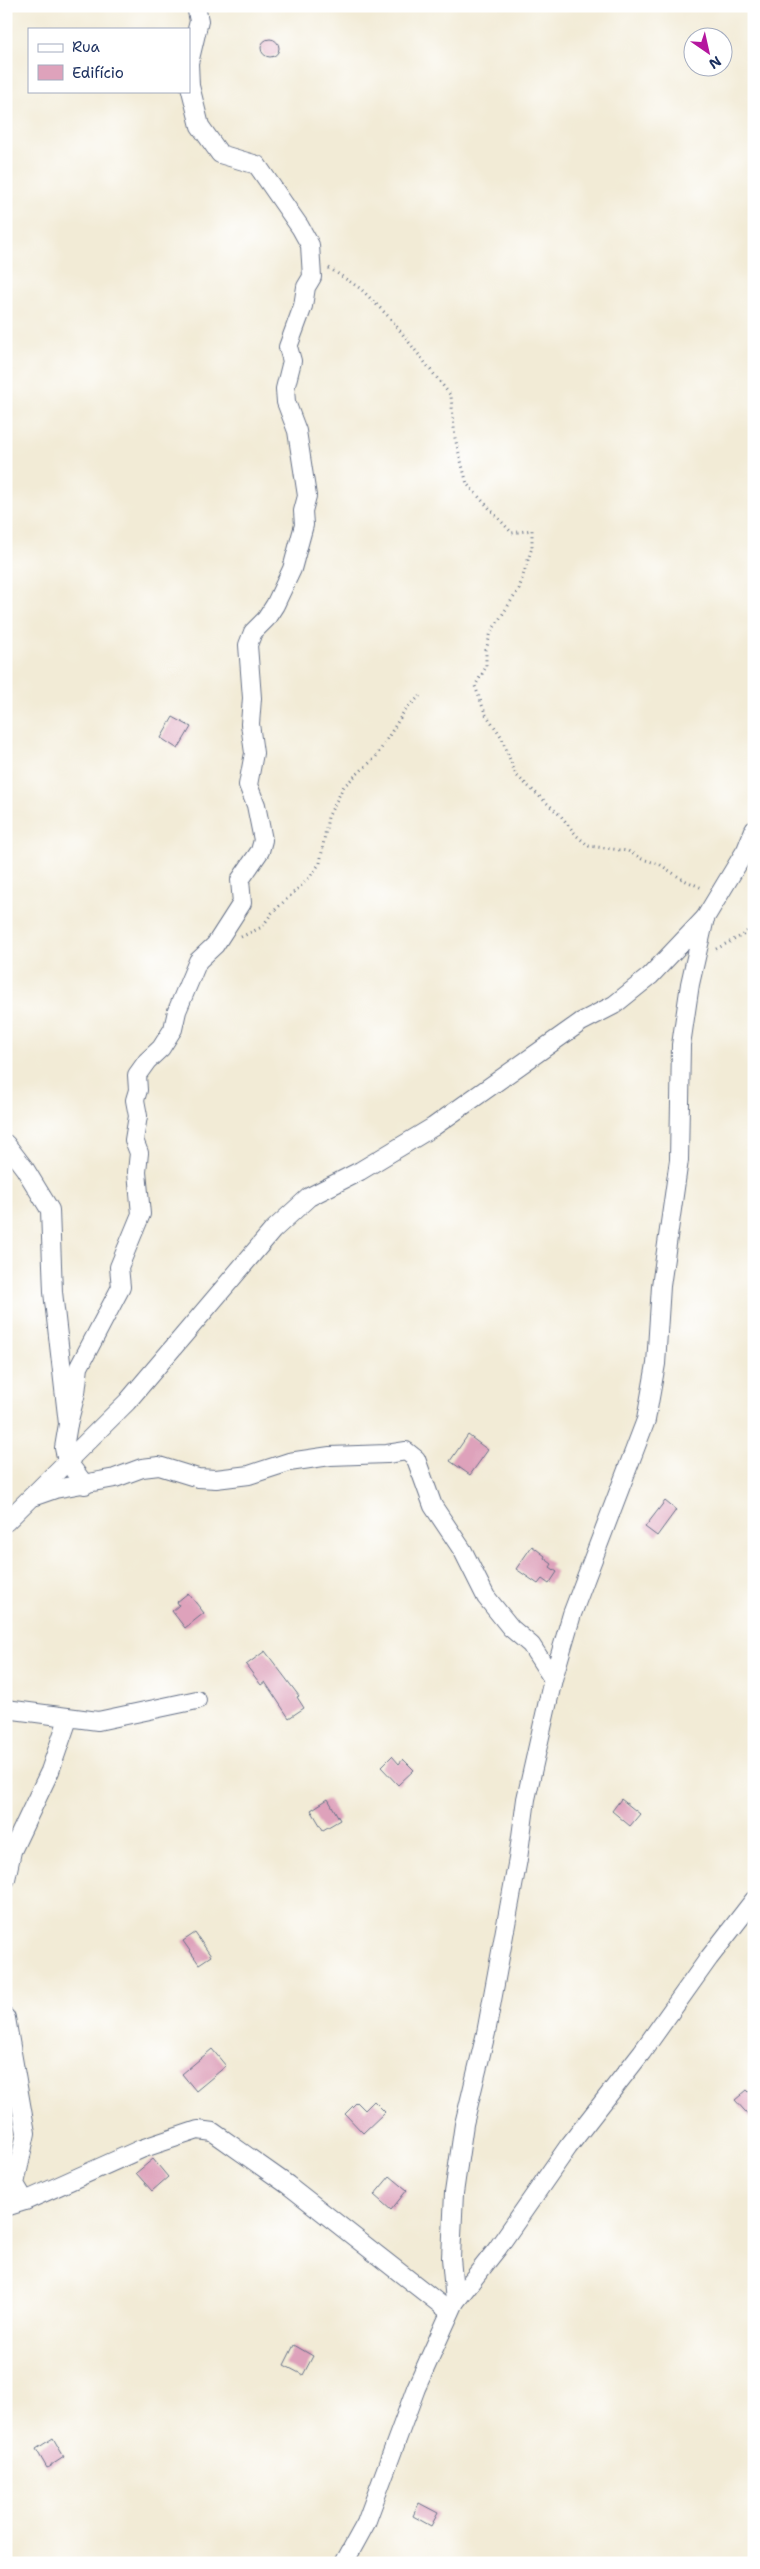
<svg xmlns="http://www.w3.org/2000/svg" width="760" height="2569" font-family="'Shantell Sans',sans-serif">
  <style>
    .building { fill: #dea2bb }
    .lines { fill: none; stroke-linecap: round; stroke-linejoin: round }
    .minor-casing { stroke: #667188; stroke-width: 20 }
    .path { stroke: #667188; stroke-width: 3; stroke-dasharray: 1 4; stroke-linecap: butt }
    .minor { stroke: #fff; stroke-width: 18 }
  </style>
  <rect width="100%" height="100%" fill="#fff"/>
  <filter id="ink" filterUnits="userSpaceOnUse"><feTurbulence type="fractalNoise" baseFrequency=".02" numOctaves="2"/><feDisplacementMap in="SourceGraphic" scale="10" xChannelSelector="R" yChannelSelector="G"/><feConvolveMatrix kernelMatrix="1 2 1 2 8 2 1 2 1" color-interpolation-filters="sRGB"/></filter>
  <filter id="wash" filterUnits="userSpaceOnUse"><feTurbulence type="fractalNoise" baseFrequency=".0096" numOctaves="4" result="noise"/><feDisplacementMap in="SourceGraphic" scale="20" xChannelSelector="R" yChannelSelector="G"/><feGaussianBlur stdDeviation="1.12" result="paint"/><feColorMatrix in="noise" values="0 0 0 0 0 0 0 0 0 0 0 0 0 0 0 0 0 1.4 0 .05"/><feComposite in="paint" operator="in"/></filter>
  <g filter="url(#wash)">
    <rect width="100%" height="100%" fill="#f2ebd6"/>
    <g id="blocks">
      <g class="building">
        <circle cx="270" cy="48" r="9"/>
        <polygon points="173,717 191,727 178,749 161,738"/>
        <polygon points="468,1435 488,1450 470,1475 450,1461"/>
        <polygon points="665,1501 676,1510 657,1536 645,1527"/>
        <polygon points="532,1546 545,1556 544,1558 552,1564 550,1567 557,1572 549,1584 542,1579 538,1584 516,1569"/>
        <polygon points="188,1593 204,1613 185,1628 172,1611 179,1605 177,1602"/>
        <polygon points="265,1651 299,1696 297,1697 304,1708 289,1718 265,1682 261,1685 246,1665"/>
        <polygon points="392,1756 399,1764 403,1759 414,1770 398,1785 381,1767"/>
        <polygon points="328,1799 340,1820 323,1830 311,1810"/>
        <polygon points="621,1799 640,1814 630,1826 612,1811"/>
        <polygon points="195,1933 211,1956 199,1964 183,1941"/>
        <polygon points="212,2049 226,2066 196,2091 182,2074"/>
        <polygon points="747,2090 754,2097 754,2121 735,2100"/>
        <polygon points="374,2101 385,2112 363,2133 345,2114 357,2102 365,2110"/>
        <polygon points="153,2159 168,2177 152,2191 136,2173"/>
        <polygon points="390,2176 407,2190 391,2210 374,2195"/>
        <polygon points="294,2345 313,2356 303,2375 284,2365"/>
        <polygon points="53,2438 64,2457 47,2468 36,2449"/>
        <polygon points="419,2503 438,2513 431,2526 413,2516"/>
      </g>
    </g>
  </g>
  <g filter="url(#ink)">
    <use href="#blocks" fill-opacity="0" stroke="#667188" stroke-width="1"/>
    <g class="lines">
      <g class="minor-casing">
        <g id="minor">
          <polyline points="6,1144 25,1169 50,1210 53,1292 68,1424 64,1448 67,1461 85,1485"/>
          <polyline points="68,1424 76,1393 79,1367 121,1287 119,1267 141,1214 137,1172 139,1153 134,1140 138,1116 135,1100 138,1090 137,1075 147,1061 161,1048 173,1029 177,1011 198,961 215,945 242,903 240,880 260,851 263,840 256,805 248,785 254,753 250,724 252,698 248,645 253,632 266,619 275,605 292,569 304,525 303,511 307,496 297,431 286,402 285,389 292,361 288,347 303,306 306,287 312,277 310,245 300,227 257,165 220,154 200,126 190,86 189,63 199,21 196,6"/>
          <polyline points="35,1496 55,1489 115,1478 142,1468 159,1466 198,1478 216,1479 249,1475 289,1462 330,1456 387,1454 406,1451 416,1459 433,1506 463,1551 486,1597 511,1628 531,1645 553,1679"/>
          <polyline points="6,1522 127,1402 273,1230 309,1197 360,1171 433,1127 581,1022 614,1005 650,976 705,918 746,850 754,830"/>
          <polyline points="6,1709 98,1721 197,1700"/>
          <polyline points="6,1879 12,1851 50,1771 68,1719"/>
          <polyline points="6,2018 26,2133 15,2184 25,2201"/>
          <polyline points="6,2207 25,2201 141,2149 198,2130 213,2132 288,2185 450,2312"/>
          <polyline points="455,2302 451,2258 454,2193 464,2124 486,2033 518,1859 526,1799 553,1679 572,1614 646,1420 656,1364 661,1286 679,1160 681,1045 690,984 705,918"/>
          <polyline points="344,2563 366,2523 416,2388 455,2302 497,2249 568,2147 642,2052 709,1958 754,1900"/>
        </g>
      </g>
      <g class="path">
        <polyline points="329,268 361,289 390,318 451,396 455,438 467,484 512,533 532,530 532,547 519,589 491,632 486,650 486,667 475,686 485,713 501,736 516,775 561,816 577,836 589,846 628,851 642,859 659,864 682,879 702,888"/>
        <polyline points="241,937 262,927 272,913 308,879 320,863 328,817 344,786 376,757 405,710 420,696"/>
        <polyline points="716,949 743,935 754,925"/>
      </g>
      <use href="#minor" class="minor"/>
    </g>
  </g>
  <rect width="760" height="2569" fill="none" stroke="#fff" stroke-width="25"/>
  <rect x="28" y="28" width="162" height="65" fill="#ffffff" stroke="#a4acbf"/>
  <rect x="38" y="44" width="25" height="8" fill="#ffffff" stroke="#a4acbf"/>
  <text x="72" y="52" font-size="15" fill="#1b2f5e">Rua</text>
  <rect x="38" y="65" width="25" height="15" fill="#dea2bb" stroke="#a4acbf"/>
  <text x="72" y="78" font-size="15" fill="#1b2f5e">Edifício</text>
  <g transform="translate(708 52) rotate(146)"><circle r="24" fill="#ffffff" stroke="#a4acbf"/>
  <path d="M0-4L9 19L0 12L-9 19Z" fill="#b5179e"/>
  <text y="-8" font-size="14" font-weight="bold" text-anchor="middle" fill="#1b2f5e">N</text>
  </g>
</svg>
